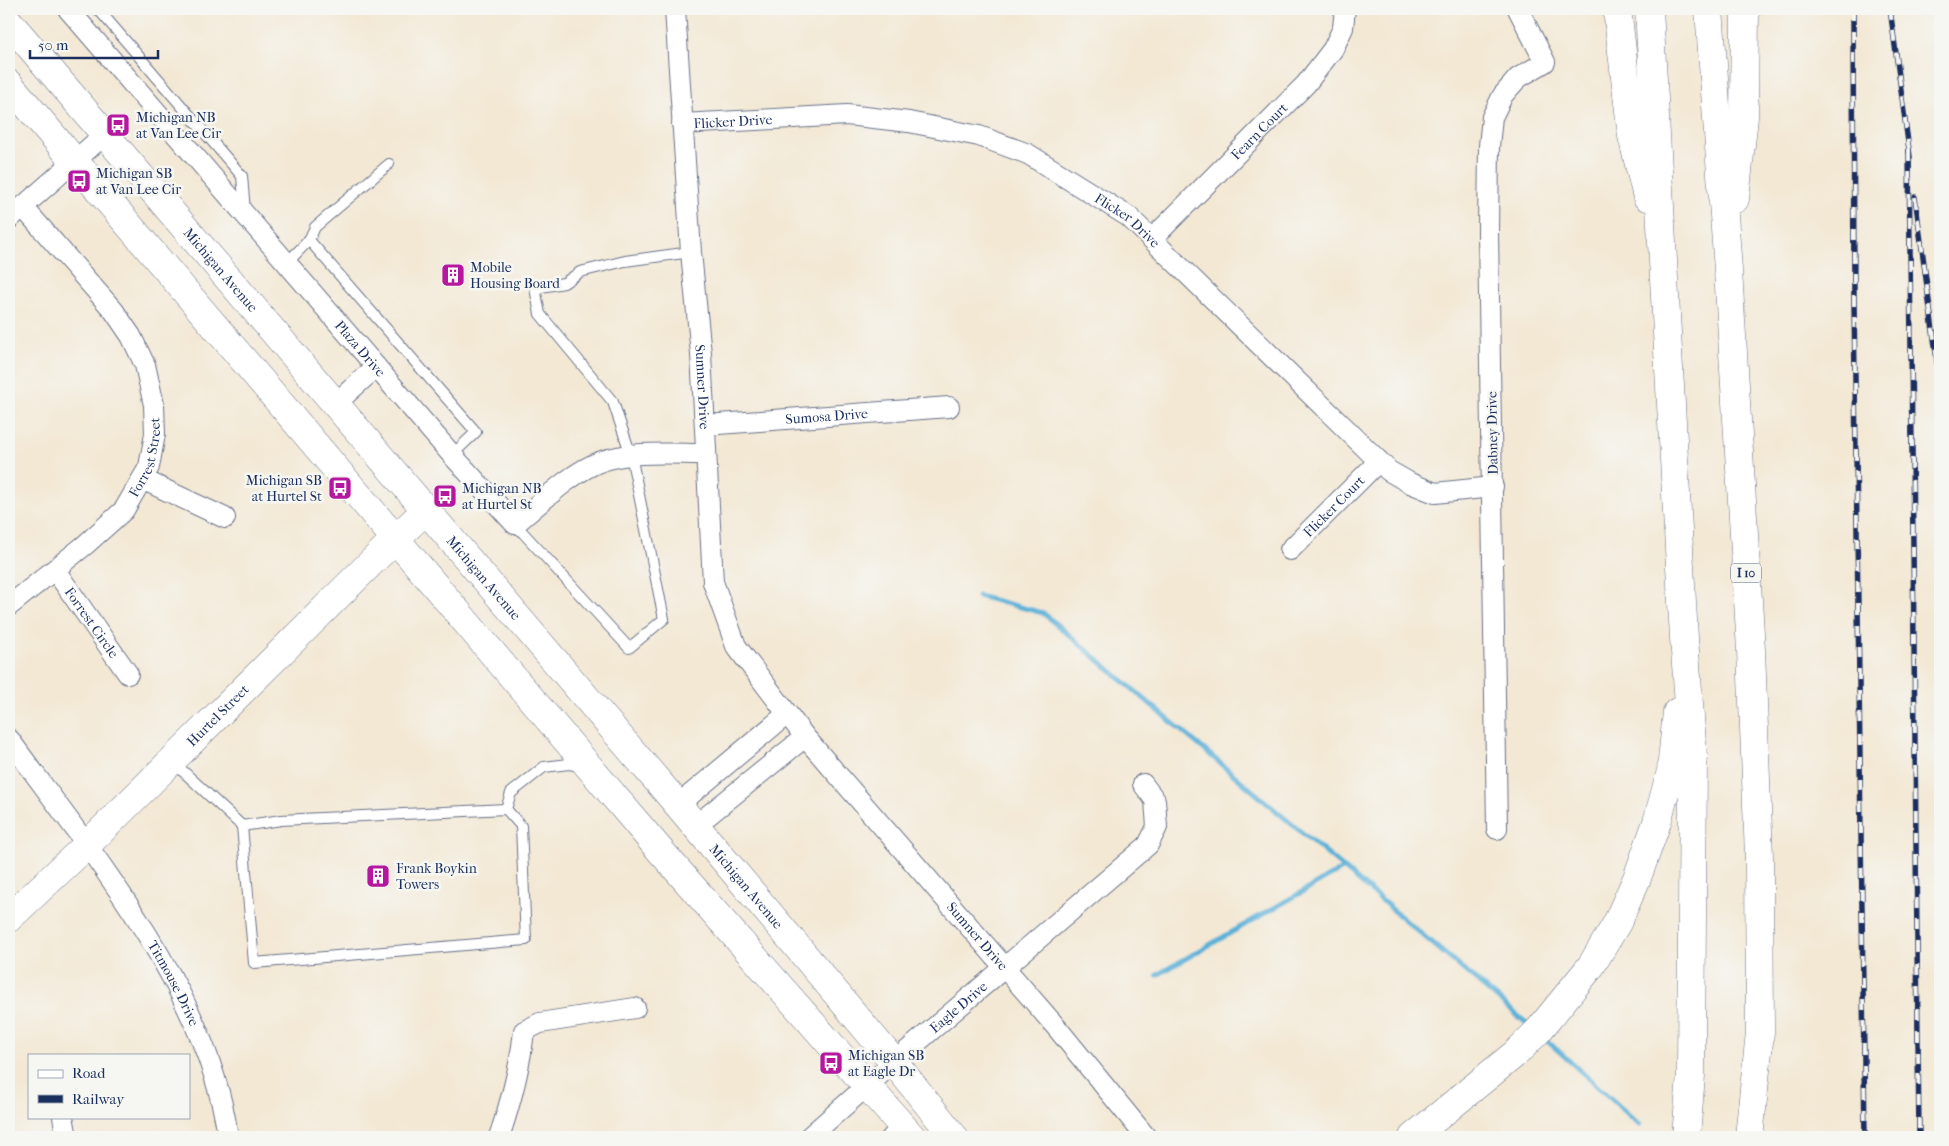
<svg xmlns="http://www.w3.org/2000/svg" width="1949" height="1146" font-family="'IM FELL French Canon',serif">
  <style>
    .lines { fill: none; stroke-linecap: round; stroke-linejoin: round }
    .stream { stroke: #5cb1d8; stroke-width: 5 }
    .lane-casing { stroke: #677087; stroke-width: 12 }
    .street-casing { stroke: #677087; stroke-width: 22 }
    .secondary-casing { stroke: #677087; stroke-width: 29 }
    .highway-casing { stroke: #677087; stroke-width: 29 }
    .lane { stroke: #fff; stroke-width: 10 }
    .street { stroke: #fff; stroke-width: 20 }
    .secondary { stroke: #fff; stroke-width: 28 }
    .highway { stroke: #fff; stroke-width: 28 }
    .rail-casing { stroke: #1b2f5e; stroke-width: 5.5 }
    .rail { stroke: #f6f6f2; stroke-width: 4; stroke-dasharray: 11; stroke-linecap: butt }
    .labels { text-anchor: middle; stroke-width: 5; stroke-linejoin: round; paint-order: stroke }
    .shield { fill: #f6f6f2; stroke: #5d6b8a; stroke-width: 1 }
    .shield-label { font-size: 12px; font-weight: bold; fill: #1b2f5e }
    .poi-label { font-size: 14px; fill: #1b2f5e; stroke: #f6f6f2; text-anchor: start }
    .street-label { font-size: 14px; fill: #1b2f5e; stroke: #f6f6f2 }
  </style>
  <rect width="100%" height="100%" fill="#f6f6f2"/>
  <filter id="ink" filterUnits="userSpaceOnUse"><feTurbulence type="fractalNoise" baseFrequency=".02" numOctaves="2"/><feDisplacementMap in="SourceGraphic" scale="10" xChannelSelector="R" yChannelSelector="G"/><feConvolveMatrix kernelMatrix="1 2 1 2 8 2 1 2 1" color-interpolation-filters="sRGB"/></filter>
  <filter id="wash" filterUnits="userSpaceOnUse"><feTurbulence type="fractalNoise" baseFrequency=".0096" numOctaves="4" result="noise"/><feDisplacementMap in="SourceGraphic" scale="20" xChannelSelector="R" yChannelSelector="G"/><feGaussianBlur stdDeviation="1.12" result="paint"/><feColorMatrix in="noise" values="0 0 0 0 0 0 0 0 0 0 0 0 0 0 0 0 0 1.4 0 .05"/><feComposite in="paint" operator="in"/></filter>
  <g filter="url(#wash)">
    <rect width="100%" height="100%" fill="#f3e8d4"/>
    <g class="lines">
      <g class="stream">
        <polyline points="978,596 1043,613 1531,1027"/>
        <polyline points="1157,975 1344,868"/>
        <polyline points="1543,1037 1640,1125"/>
      </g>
    </g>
  </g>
  <g filter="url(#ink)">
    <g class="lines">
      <g class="lane-casing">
        <g id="lane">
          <polyline points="98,9 242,176 245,211"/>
          <polyline points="309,240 476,432 452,455"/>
          <polyline points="287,263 309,240 315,227 389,164"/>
          <polyline points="515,524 629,648 664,619 631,455 613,402 540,314 535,288 564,283 580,272 625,261 691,252"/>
          <polyline points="172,761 242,826 254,963 526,940 521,826 506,809 511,793 544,767 569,764 582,767"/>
          <polyline points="242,826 281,820 506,809"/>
          <polyline points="886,1137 898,1123"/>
        </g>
      </g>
      <g class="street-casing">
        <g id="street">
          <path id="s1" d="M68 9 452 455 515 524C540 504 569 474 599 462 632 450 671 454 706 454"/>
          <path id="s2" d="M675 9 691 252 701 354 713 582 736 646 805 737 1057 1028 1146 1137"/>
          <path id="s3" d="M682 124 847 115 909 122 979 136 1028 154 1129 217 1389 471 1410 483 1435 493 1493 487"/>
          <polyline points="9,219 104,135"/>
          <path id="s4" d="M1152 239 1306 84 1333 49 1343 28 1345 9"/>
          <polyline points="335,404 376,367"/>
          <path id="s5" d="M705 425 949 407"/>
          <polyline points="142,479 225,518"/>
          <path id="s6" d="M1290 550 1379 461"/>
          <path id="s7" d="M55 570 128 674"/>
          <path id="s8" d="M9 606 85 545 124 510 149 467 155 434 154 405 145 365 131 336 114 311 23 207"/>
          <path id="s9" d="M9 739C92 854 209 993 228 1137"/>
          <polyline points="678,805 787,714"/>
          <polyline points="695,826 805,737"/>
          <polyline points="1497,829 1488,231 1489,146 1492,117 1503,95 1518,78 1545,62 1518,9"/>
          <polyline points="63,1117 67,1137"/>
          <path d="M499 1137C511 1102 520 1068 524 1031L540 1023 635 1008"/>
          <path id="s10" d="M809 1137 894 1062 1148 845 1157 827 1155 800 1143 784"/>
        </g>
      </g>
      <g class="secondary-casing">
        <g id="secondary">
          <path id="s11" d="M9 22 678 805 894 1062 954 1137"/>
          <polyline points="9,84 658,848 912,1137"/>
          <path id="s12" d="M9 918 86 846 396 538 426 510"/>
        </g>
      </g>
      <g class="highway-casing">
        <g id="highway">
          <polyline points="1617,9 1632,136 1647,197"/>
          <polyline points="1649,9 1684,638 1693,756 1691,1075 1686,1137"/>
          <polyline points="1709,9 1728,270 1751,650 1759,857 1760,1032 1749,1137"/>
          <polyline points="1735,199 1744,117 1745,9"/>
          <polyline points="1413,1137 1516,1053 1539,1030 1591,966 1617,923 1637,878 1657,822 1671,771 1677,712"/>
        </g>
      </g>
      <use href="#lane" class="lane"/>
      <use href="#street" class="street"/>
      <use href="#secondary" class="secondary"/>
      <use href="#highway" class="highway"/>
      <g class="rail-casing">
        <g id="rail">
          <polyline points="1853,9 1854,302 1865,1137"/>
          <polyline points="1890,9 1910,157"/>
          <polyline points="1909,150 1919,1137"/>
          <polyline points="1915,197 1940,383"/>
        </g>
      </g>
      <use href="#rail" class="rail"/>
    </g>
  </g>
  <defs>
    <g id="bus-square" transform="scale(1.25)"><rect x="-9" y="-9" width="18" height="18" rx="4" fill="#b5179e" stroke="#f6f6f2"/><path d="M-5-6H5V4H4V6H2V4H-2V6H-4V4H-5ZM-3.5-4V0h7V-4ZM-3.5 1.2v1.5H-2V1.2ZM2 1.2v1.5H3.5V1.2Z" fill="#fff"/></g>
    <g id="building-square" transform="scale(1.25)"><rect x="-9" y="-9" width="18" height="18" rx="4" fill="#b5179e" stroke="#f6f6f2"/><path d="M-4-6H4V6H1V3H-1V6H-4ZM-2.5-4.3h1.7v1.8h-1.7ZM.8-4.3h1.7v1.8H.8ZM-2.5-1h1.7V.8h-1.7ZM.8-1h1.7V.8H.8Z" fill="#fff"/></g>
  </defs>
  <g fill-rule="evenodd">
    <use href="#bus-square" x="118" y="125"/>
    <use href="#bus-square" x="79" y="181"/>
    <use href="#building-square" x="453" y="275"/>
    <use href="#bus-square" x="340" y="488"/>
    <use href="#bus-square" x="445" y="496"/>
    <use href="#building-square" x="378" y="876"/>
    <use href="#bus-square" x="831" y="1063"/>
  </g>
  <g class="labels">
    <rect class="shield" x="1731" y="563.5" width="30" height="19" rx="4"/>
    <g class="shield-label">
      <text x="1746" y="577">I 10</text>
    </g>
    <g class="poi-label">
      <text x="136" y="122">Michigan NB<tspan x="136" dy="16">at Van Lee Cir</tspan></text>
      <text x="96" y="178">Michigan SB<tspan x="96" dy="16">at Van Lee Cir</tspan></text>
      <text x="470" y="272">Mobile<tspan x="470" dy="16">Housing Board</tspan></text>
      <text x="322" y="485" text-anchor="end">Michigan SB<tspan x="322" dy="16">at Hurtel St</tspan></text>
      <text x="462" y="493">Michigan NB<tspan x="462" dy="16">at Hurtel St</tspan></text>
      <text x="396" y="873">Frank Boykin<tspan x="396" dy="16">Towers</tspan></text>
      <text x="848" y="1060">Michigan SB<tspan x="848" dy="16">at Eagle Dr</tspan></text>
    </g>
    <g class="street-label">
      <text dy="5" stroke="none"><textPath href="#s3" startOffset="51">Flicker Drive</textPath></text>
      <text dy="5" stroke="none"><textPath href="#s4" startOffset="152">Fearn Court</textPath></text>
      <text dy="5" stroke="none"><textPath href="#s3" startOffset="471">Flicker Drive</textPath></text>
      <text dy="5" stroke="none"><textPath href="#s11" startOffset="326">Michigan Avenue</textPath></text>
      <text dy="5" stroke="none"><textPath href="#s1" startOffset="448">Plaza Drive</textPath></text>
      <text dy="5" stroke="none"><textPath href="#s2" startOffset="379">Sumner Drive</textPath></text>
      <text dy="5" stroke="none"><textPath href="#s5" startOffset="122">Sumosa Drive</textPath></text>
      <text transform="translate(1492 433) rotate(-91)" y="5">Dabney Drive</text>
      <text dy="5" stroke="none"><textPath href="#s8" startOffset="208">Forrest Street</textPath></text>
      <text dy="5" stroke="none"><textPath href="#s6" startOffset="62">Flicker Court</textPath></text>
      <text dy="5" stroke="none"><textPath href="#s11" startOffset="731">Michigan Avenue</textPath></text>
      <text dy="5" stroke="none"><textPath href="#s7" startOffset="64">Forrest Circle</textPath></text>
      <text dy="5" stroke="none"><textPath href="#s12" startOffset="291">Hurtel Street</textPath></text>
      <text dy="5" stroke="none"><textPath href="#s11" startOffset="1136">Michigan Avenue</textPath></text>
      <text dy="5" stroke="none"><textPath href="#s2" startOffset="1020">Sumner Drive</textPath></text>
      <text dy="5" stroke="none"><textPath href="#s9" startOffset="295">Titmouse Drive</textPath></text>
      <text dy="5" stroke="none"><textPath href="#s10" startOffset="198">Eagle Drive</textPath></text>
    </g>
  </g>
  <rect width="1949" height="1146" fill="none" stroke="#f6f6f2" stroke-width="30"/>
  <rect x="28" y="1054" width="162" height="65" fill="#f6f6f2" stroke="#9ea6b7"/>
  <rect x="38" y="1070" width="25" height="8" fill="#ffffff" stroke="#9ea6b7"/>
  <text x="72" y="1078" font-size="15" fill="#1b2f5e">Road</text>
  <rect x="38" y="1095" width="25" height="8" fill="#1b2f5e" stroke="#9ea6b7"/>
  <text x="72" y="1104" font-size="15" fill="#1b2f5e">Railway</text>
  <path d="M30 50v8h128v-8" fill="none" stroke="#1b2f5e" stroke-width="2.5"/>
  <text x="38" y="50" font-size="15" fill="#1b2f5e" stroke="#f6f6f2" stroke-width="4" paint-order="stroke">50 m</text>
</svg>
